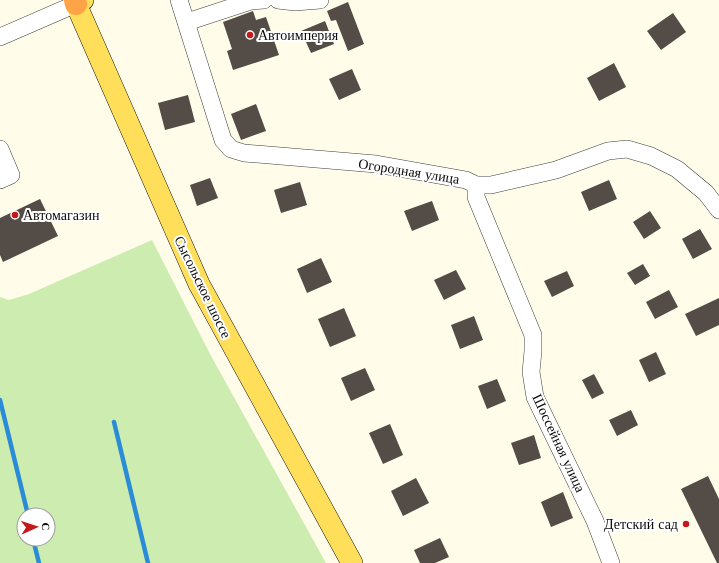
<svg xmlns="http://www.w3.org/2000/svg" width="719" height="563" font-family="'Libre Baskerville',serif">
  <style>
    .green { fill: #ccecb0; fill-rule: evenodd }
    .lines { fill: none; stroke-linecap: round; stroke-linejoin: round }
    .stream { stroke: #2a8bd7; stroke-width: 4.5 }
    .building { fill: #544c46 }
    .minor-casing { stroke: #3e3e3e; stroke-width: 18 }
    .major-casing { stroke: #1c1c1c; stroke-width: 22 }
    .highway-casing { stroke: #1c1c1c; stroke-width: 24 }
    .minor { stroke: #fff; stroke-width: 17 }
    .major { stroke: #ffde59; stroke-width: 21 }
    .highway { stroke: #ffa347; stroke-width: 22 }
    .poi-dot { fill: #c4191a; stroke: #fff; stroke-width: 1.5 }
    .labels { text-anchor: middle; stroke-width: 4; stroke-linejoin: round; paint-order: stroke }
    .poi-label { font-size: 14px; fill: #0b0b0b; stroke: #fff; text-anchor: start }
    .street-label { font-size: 14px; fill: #0b0b0b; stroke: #fff }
  </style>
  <rect width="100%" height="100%" fill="#fffce9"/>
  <path class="green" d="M152 240 210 354 326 563H0V297L9 300 29 294ZM24 515H48V539H24Z"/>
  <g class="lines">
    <g class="stream">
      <polyline points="0,400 28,515"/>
      <polyline points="114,422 148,563"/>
      <polyline points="33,539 39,563"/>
    </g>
  </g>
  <g class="building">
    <polygon points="348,2 364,44 348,51 336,20 331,21 327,11"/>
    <polygon points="253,11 256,20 266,17 279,55 233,70 227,51 232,49 223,22"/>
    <polygon points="673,13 686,32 661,50 647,31"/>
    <polygon points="325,21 334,44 311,53 301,31"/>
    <polygon points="614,63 626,87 599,101 587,78"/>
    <polygon points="352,69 361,90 339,100 329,79"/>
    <polygon points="188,95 195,122 165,130 158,103"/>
    <polygon points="256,104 266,131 241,140 231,114"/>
    <polygon points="210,178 218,198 197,206 190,185"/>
    <polygon points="609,180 617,199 589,211 581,192"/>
    <polygon points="300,182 307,205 281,213 274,190"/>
    <polygon points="40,199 58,236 3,262 0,255 0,218"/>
    <polygon points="432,201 439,220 412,231 404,211"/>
    <polygon points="650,211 661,228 644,239 633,222"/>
    <polygon points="700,229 712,249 693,259 682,239"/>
    <polygon points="321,258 332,282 307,293 297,269"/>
    <polygon points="643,264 650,276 635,285 627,273"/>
    <polygon points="456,270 466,289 444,300 434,280"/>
    <polygon points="567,271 574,286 552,297 544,281"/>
    <polygon points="669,290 678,307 655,319 646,302"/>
    <polygon points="719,298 719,325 696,336 685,314"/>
    <polygon points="344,308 356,336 330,347 318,319"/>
    <polygon points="474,316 483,340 460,349 451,325"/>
    <polygon points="656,352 666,374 649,382 639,360"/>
    <polygon points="365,368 375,390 351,401 341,378"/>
    <polygon points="594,374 604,393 592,399 582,380"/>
    <polygon points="497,379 506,401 487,409 478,386"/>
    <polygon points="631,410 638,425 617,436 609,420"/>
    <polygon points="390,424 403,455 383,464 369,433"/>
    <polygon points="534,435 541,458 519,465 511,443"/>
    <polygon points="708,476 719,499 719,563 717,563 681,489"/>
    <polygon points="416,478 429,503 403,516 391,491"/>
    <polygon points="563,492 573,518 551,527 541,502"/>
    <polygon points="440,538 449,557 435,563 420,563 414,550"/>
  </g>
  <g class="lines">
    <g class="minor-casing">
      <g id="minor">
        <polyline points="179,0 223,140 231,149 244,153 376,164 466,180 476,185 491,185 556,170 608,151 627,149 651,156 677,169 706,193 719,210"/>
        <polyline points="278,0 295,2 320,0"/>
        <polyline points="187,22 251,1 264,0"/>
        <polyline points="0,37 76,4"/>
        <polyline points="0,149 11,175 0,180"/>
        <polyline points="476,185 476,197 533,335 533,351 531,372 535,397 595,521 611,563"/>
      </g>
    </g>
    <g class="major-casing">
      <polyline id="major" points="83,0 76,4 199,284 352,563"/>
    </g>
    <g class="highway-casing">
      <polyline id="highway" points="75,0 76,4"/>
    </g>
    <use href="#minor" class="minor"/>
    <use href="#major" class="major"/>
    <use href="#highway" class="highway"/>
  </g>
  <g class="poi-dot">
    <circle cx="250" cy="35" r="4"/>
    <circle cx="15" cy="215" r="4"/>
    <circle cx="686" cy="524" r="4"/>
  </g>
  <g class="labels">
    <g class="poi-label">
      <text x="258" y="40">Автоимперия</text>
      <text x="23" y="220">Автомагазин</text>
      <text x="678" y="529" text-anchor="end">Детский сад</text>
    </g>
    <g class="street-label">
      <text transform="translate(409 171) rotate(9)" y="5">Огородная улица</text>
      <text transform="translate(203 287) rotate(64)" y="5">Сысольское шоссе</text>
      <text transform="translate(559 443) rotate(65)" y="5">Шоссейная улица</text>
    </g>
  </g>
  <g transform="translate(36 527) rotate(87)"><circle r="19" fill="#ffffff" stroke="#9d9d9d"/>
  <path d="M0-3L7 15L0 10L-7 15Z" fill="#c4191a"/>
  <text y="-6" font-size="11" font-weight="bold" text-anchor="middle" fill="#0b0b0b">С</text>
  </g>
</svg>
